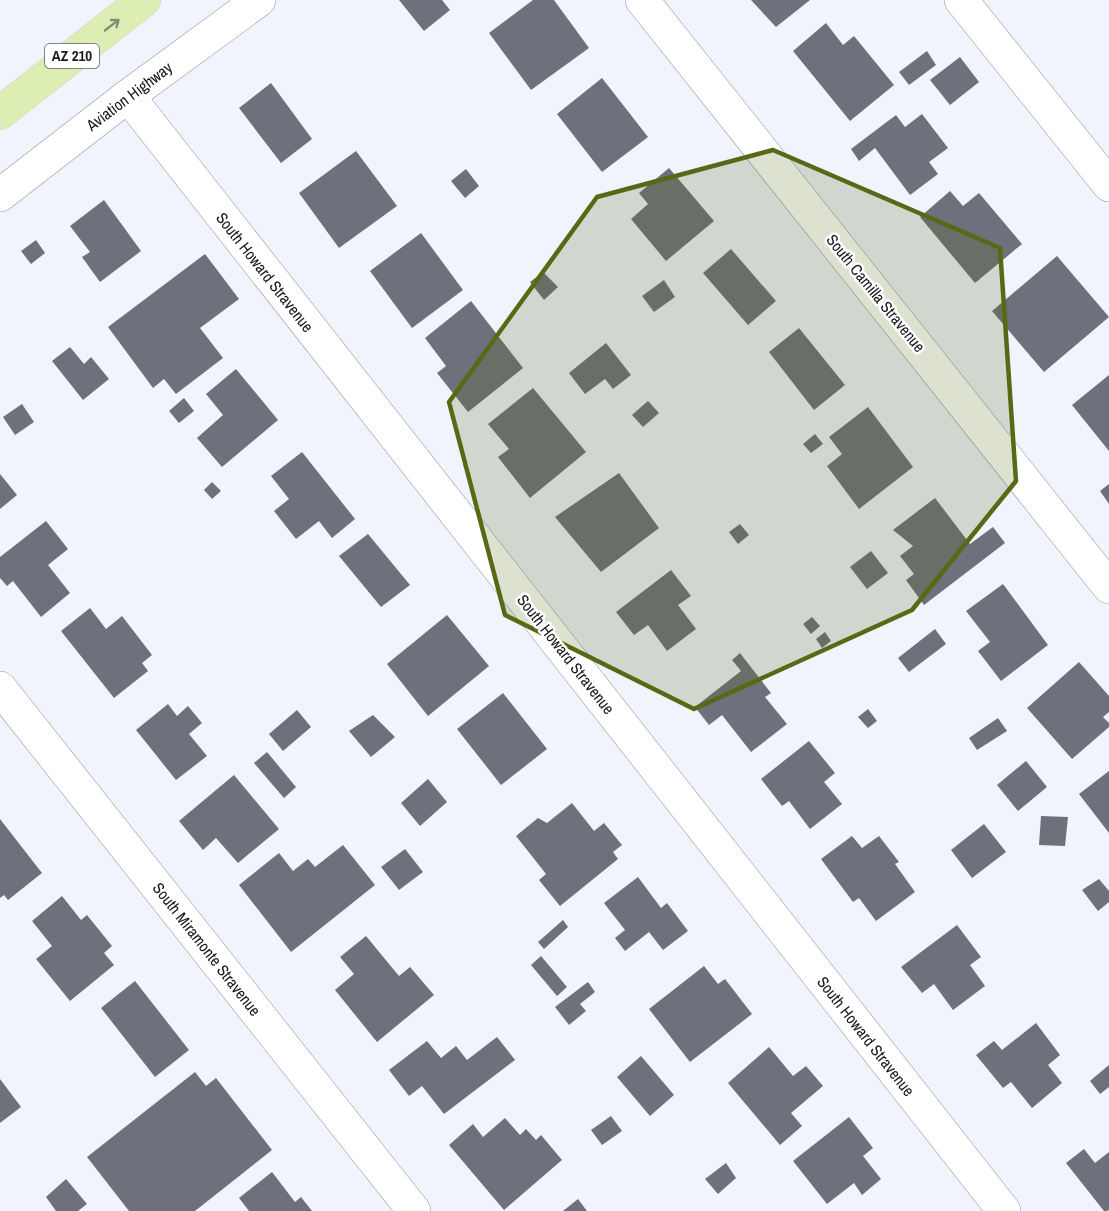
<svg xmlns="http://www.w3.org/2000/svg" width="1109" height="1211" font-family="'Archivo Narrow',sans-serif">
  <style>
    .building { fill: #6e707b }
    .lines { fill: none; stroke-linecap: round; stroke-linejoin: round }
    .minor-casing { stroke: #91939f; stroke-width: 34 }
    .major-casing { stroke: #d1d1d2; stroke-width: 34 }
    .minor { stroke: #fff; stroke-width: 33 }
    .major { stroke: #ddeeb5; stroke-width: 33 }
    .oneway { stroke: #848e71 }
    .marked { fill: #566915; fill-opacity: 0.2; stroke: #566915; stroke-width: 4.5; stroke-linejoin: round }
    .labels { text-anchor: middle; stroke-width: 5; stroke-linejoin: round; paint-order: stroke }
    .shield { fill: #fff; stroke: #5d5e61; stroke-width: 1.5 }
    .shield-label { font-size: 15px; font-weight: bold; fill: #18191d }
    .street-label { font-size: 16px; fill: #18191d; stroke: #fff }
  </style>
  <rect width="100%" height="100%" fill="#f1f3fd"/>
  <g class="building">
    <polygon points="399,0 442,0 450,10 424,31"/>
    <polygon points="533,0 554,0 589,48 531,90 489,33"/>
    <polygon points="751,0 810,0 776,27"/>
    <polygon points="826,23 843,45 854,36 894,85 850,121 793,51"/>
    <polygon points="927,51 936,65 909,85 899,72"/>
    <polygon points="960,57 979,82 950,105 930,80"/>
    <polygon points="602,78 648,137 602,172 557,114"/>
    <polygon points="271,83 312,139 281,163 239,108"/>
    <polygon points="922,114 948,148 929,162 938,174 910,195 875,148 859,161 851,149 896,115 905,127"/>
    <polygon points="356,151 397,206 339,248 299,193"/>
    <polygon points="669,168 714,221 666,261 631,219 648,204 639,193"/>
    <polygon points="466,169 479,186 465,198 451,181"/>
    <polygon points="950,191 963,206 979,193 1022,244 975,283 920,217"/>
    <polygon points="104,200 141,251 100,282 82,257 90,252 70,226"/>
    <polygon points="421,233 463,290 412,328 370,271"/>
    <polygon points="36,240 45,253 31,264 21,251"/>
    <polygon points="731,249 776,301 748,325 703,273"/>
    <polygon points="205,254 239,299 200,328 223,358 176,394 164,379 153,388 108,327"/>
    <polygon points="1057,256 1109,317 1044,372 992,311"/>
    <polygon points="543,272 558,287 544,300 530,282"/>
    <polygon points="664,280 675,297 654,312 642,296"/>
    <polygon points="471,301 523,368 468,412 437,373 446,366 425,338"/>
    <polygon points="799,328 845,385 814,410 769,352"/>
    <polygon points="606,343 631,375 613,389 605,379 585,394 569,373"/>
    <polygon points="70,347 84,364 91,357 109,379 83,400 52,361"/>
    <polygon points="236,369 278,420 222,467 197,438 223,415 206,394"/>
    <polygon points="1109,375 1109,451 1072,405"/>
    <polygon points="533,388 586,452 530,498 498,457 509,449 488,424"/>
    <polygon points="184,398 194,411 179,423 169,411"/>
    <polygon points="648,401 659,413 643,427 632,415"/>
    <polygon points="22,404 34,422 15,435 3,417"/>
    <polygon points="868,407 913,467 859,509 827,466 842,454 829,437"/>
    <polygon points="815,434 823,444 811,453 803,444"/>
    <polygon points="302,452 355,519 332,538 319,521 296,539 274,511 289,499 271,476"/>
    <polygon points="619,473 659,528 601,572 555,517"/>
    <polygon points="0,474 17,495 0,509"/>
    <polygon points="212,482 221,491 212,499 204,490"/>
    <polygon points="1109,484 1109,504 1100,491"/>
    <polygon points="935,498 970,544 993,527 1005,543 924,605 906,580 914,574 900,556 913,546 893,530"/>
    <polygon points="46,521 68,549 48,565 70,593 41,617 13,581 7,586 0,578 0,557"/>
    <polygon points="740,524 749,535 738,544 729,532"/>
    <polygon points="368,534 410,585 381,607 339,556"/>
    <polygon points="871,551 888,573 867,589 850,567"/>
    <polygon points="671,570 691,596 678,605 696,629 667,651 648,625 634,635 616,612"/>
    <polygon points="1003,584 1048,645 1001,681 978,651 990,642 966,611"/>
    <polygon points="90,608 106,629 122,616 152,655 142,663 148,671 114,698 61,631"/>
    <polygon points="447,615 489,666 428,716 387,664"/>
    <polygon points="812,617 820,626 811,634 803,624"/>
    <polygon points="935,629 946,644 909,672 898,658"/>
    <polygon points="825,632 831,641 822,648 816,639"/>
    <polygon points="740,653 771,693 765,697 787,724 751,752 722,715 709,725 695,707 741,671 732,660"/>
    <polygon points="1079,662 1109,696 1109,712 1103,717 1109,723 1109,727 1072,759 1027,708"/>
    <polygon points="503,693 547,749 501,785 457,729"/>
    <polygon points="168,704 177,716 188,706 202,723 189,734 207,756 176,780 136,730"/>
    <polygon points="868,709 877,721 868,728 858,717"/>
    <polygon points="297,710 311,727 283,751 269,734"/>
    <polygon points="373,715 395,737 371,757 349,731"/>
    <polygon points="998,718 1007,731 977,750 969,738"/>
    <polygon points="809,741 835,773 824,782 842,804 810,829 789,801 782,806 761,779"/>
    <polygon points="267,752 296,787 284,798 254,763"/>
    <polygon points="1026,761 1047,787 1018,811 997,785"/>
    <polygon points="1109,771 1109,833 1079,794"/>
    <polygon points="234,775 279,829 238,863 216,838 203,850 179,821"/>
    <polygon points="428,779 447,802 420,826 401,803"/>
    <polygon points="572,803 594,831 604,823 622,845 613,852 618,859 560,906 539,880 546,874 516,836 538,818 547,823"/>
    <polygon points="1041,816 1068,817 1065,846 1039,845"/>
    <polygon points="0,819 42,873 8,900 4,895 0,898"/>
    <polygon points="984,824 1006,852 972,878 951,850"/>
    <polygon points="852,836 862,848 879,836 899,862 895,864 915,892 876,921 859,898 853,902 821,859"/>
    <polygon points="343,845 375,885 291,952 239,885 279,853 293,871 308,859 315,867"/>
    <polygon points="405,849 423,872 399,890 381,867"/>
    <polygon points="638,877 661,908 667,903 688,931 663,950 649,932 625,951 615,938 625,930 604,903"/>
    <polygon points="1099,879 1109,891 1109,902 1098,911 1082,890"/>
    <polygon points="62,896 81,920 87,915 112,946 104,953 114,965 70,1001 36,959 52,946 32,921"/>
    <polygon points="563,920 568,927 544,949 538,942"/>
    <polygon points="957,925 981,957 970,965 985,986 953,1010 934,984 922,993 901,967"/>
    <polygon points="366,936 399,976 410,967 434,995 377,1042 335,990 354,974 340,957"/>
    <polygon points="541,956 567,987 557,996 531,965"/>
    <polygon points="704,966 718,984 725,979 752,1014 690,1062 649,1009"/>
    <polygon points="135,981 189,1050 155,1077 101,1008"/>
    <polygon points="588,982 595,992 580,1004 586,1011 569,1025 555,1007"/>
    <polygon points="1036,1023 1060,1055 1048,1065 1062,1083 1032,1108 1011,1082 1003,1088 976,1055 994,1041 1002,1050"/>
    <polygon points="497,1037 515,1060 444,1114 422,1086 409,1096 389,1070 427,1041 441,1058 456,1046 467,1060"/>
    <polygon points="769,1047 793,1076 806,1066 823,1086 791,1113 802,1126 780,1145 728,1083"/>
    <polygon points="641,1056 674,1095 650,1116 617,1077"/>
    <polygon points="1109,1065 1109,1087 1100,1094 1090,1081"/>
    <polygon points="195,1072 206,1086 216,1078 272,1150 195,1211 129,1211 87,1157"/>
    <polygon points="0,1079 21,1107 0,1123"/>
    <polygon points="611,1116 622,1131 602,1145 591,1130"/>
    <polygon points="849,1117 873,1148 863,1156 881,1179 862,1195 854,1183 827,1204 793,1161"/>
    <polygon points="505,1118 520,1135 526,1129 536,1140 541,1135 562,1160 504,1210 449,1145 473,1124 483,1137"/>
    <polygon points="1084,1149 1095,1163 1109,1152 1109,1210 1107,1211 1104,1211 1066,1163"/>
    <polygon points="726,1163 736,1178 718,1194 705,1179"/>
    <polygon points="272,1172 295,1202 301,1197 312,1211 249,1211 239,1198"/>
    <polygon points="66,1179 87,1204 78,1211 56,1211 46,1197"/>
    <polygon points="578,1199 587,1211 563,1211"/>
  </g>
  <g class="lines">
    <g class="minor-casing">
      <g id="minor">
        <polyline points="642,0 1109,587"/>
        <polyline points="961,0 1109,185"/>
        <polyline points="128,96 1004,1211"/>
        <polyline points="0,195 128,96 259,0"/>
        <polyline points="0,688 414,1211"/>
      </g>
    </g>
    <g class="major-casing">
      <polyline id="major" points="0,113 144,0"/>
    </g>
    <use href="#minor" class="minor"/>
    <use href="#major" class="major"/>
  </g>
  <defs><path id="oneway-shaft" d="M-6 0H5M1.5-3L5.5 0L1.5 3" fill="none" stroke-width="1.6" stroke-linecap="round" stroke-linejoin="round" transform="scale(1.5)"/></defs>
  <use class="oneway" href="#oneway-shaft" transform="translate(112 25) rotate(-38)"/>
  <path class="marked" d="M773 150 1000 248 1016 481 912 610 694 709 505 615 449 402 597 197Z"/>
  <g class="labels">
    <rect class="shield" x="45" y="44" width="54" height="24" rx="4.5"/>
    <g class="shield-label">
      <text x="72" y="61">AZ 210</text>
    </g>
    <g class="street-label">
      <text transform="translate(129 96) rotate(-37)" y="6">Aviation Highway</text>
      <text transform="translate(265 272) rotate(52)" y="6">South Howard Stravenue</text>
      <text transform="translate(876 293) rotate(51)" y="6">South Camilla Stravenue</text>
      <text transform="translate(566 654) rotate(52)" y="6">South Howard Stravenue</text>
      <text transform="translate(207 949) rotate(52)" y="6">South Miramonte Stravenue</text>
      <text transform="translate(866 1036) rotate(52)" y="6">South Howard Stravenue</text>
    </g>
  </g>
</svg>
